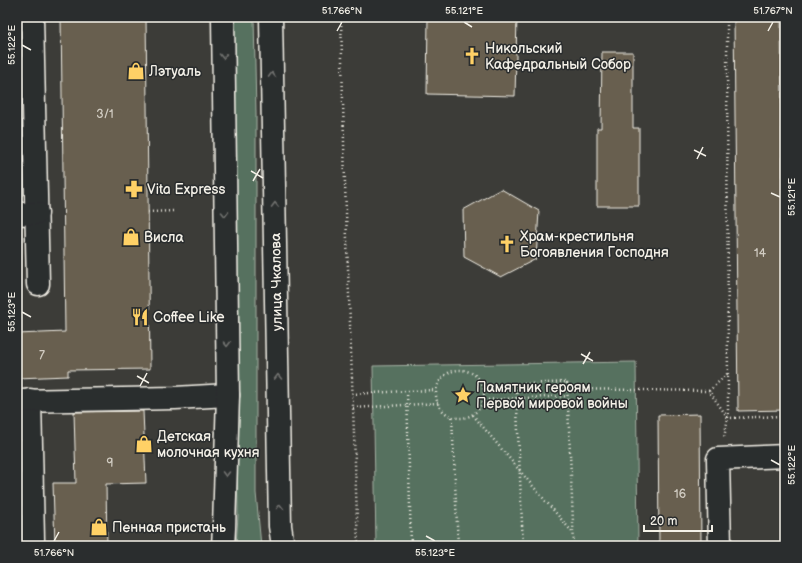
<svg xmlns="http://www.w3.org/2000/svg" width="802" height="563" font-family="'Balsamiq Sans',sans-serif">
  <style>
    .green { fill: #56715f; stroke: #a5b1a4 }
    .building { fill: #675f4f; stroke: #f4f1e8 }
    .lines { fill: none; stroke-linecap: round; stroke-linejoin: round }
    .minor-casing { stroke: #f4f1e8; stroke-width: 25 }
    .major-casing { stroke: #f4f1e8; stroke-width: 25 }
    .path { stroke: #f4f1e8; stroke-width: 2.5; stroke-dasharray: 1 3; stroke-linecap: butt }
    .minor { stroke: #2a2d2e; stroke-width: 22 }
    .major { stroke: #2a2d2e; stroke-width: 22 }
    .oneway { stroke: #71726f }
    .ticks { fill: none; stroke: #f4f1e8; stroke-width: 1.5 }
    .labels { text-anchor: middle; stroke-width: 3; stroke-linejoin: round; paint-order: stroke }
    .number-label { font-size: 12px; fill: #d1ccc2 }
    .poi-label { font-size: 14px; fill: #f4f1e8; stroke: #2a2d2e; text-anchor: start }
    .street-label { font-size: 14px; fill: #f4f1e8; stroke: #2a2d2e }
    .neatline { fill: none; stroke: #f4f1e8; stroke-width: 1.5 }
    .ticks-label { font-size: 10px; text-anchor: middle; fill: #f4f1e8 }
  </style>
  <rect width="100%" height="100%" fill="#3c3c38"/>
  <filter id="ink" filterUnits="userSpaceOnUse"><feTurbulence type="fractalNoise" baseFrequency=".025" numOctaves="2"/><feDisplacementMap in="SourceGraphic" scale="8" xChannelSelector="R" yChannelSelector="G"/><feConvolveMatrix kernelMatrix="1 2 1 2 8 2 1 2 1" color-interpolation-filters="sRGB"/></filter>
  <g filter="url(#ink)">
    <g class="green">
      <polygon points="233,17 254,17 256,114 256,493 261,546 236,546 238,516 233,180"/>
      <polygon points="636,362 638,546 376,546 373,366"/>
    </g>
    <g class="building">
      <polygon points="61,17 146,17 150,369 68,370 68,376 17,378 17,334 65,332"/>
      <polygon points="428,17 517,17 515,96 427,94"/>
      <polygon points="734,17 781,17 785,410 738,411"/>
      <polygon points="602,52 633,52 633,128 639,128 639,206 597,206 597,128 601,128"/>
      <polygon points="501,189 539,211 536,259 501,277 464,257 463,210"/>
      <polygon points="143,411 146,483 106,484 107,546 55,546 53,483 76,483 74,412"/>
      <polygon points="700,414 701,546 659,546 658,415"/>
    </g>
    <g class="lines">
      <g class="minor-casing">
        <g id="minor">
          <polyline points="32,17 38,284"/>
          <polyline points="17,214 37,213"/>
          <polyline points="30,400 33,540"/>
          <polyline points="17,401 175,398 228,395"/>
          <polyline points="720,546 718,459 785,456"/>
        </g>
      </g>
      <g class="major-casing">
        <g id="major">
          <polyline points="271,17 280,526 283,546"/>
          <polyline points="223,546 224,528 228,395 223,17"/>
        </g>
      </g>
      <g class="path">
        <polyline points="341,17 345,184 358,546"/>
        <polyline points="727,17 728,418 785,416"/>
        <polyline points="148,212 174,211"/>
        <circle cx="460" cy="394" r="24"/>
        <polyline points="516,385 523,546"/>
        <polyline points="484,386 567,382 574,546"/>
        <polyline points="568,389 709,391 728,418 724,437"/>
        <polyline points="407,391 411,546"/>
        <polyline points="709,391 728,373"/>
        <polyline points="352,394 407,391 436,390"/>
        <polyline points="484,400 568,396"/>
        <polyline points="353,408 438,403"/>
        <polyline points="473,415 520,471 573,533"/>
        <polyline points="452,417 458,546"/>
      </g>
      <use href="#minor" class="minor"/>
      <use href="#major" class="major"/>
    </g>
    <defs><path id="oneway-chevron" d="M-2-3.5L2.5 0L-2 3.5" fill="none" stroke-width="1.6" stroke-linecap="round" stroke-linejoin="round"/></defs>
    <g class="oneway">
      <use href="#oneway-chevron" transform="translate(223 56) rotate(89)"/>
      <use href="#oneway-chevron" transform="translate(272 75) rotate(-91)"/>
      <use href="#oneway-chevron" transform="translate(275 205) rotate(-91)"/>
      <use href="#oneway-chevron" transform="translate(225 214) rotate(89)"/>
      <use href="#oneway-chevron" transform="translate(227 344) rotate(89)"/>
      <use href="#oneway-chevron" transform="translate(278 377) rotate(-91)"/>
      <use href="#oneway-chevron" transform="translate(226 474) rotate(91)"/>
      <use href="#oneway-chevron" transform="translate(280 507) rotate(-91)"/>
    </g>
  </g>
  <path class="ticks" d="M464 22 472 27M337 31 342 22M768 31 773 22M22 45 31 50M694 150 706 156M697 159 703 147M251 171 263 178M253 181 260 169M771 193 780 197M22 312 31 317M581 354 593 361M583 364 590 352M137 376 149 383M140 386 147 373M771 460 780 465M426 536 435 541M54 541 59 532"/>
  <defs>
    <g id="church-bare" transform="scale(1.38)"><path d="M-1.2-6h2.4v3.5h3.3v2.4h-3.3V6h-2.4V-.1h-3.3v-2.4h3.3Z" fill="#ffd166" stroke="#2a2d2e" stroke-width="2.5" paint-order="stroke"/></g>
    <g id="shop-bare" transform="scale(1.38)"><path d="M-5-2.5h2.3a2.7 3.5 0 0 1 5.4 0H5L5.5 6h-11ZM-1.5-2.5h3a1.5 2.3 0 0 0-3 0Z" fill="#ffd166" stroke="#2a2d2e" stroke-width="2.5" paint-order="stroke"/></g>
    <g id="pharmacy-bare" transform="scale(1.38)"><path d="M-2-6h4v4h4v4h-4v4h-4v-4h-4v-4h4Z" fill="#ffd166" stroke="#2a2d2e" stroke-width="2.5" paint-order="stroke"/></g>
    <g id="restaurant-bare" transform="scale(1.38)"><path d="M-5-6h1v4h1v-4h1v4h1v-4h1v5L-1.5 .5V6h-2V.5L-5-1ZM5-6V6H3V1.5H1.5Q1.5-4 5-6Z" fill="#ffd166" stroke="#2a2d2e" stroke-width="2.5" paint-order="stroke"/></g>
    <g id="sight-bare" transform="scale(1.38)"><path d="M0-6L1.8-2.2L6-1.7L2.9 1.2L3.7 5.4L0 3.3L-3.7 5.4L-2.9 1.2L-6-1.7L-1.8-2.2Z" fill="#ffd166" stroke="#2a2d2e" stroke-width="2.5" paint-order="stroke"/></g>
  </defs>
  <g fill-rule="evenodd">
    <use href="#church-bare" x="472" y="56"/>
    <use href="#shop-bare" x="136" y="71"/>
    <use href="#pharmacy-bare" x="134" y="189"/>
    <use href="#shop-bare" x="131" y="237"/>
    <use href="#church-bare" x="507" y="244"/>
    <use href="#restaurant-bare" x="140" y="317"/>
    <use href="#sight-bare" x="463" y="395"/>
    <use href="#shop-bare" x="144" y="444"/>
    <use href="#shop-bare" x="99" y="527"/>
  </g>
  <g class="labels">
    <g class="number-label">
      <text x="105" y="118">3/1</text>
      <text x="760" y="257">14</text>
      <text x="42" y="359">7</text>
      <text x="110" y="467">9</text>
      <text x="680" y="498">16</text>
    </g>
    <g class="poi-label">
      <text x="485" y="53">Никольский<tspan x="485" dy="16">Кафедральный Собор</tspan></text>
      <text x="149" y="76">Лэтуаль</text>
      <text x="147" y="194">Vita Express</text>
      <text x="520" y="241">Храм-крестильня<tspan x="520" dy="16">Богоявления Господня</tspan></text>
      <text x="144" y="242">Висла</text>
      <text x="153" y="322">Coffee Like</text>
      <text x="476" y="392">Памятник героям<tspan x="476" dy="16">Первой мировой войны</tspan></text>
      <text x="157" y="441">Детская<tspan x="157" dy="16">молочная кухня</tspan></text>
      <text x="112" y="532">Пенная пристань</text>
    </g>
    <g class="street-label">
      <text transform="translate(276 282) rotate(-91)" y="5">улица Чкалова</text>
    </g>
  </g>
  <rect width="802" height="563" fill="none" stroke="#2a2d2e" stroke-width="44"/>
  <path d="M644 525v6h68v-6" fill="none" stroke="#f4f1e8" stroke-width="2"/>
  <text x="650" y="525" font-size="12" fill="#f4f1e8" stroke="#2a2d2e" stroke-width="3" paint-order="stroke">20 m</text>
  <rect x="22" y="22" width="758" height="519" class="neatline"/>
  <g class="ticks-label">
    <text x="342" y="14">51.766°N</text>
    <text x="464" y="14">55.121°E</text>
    <text x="773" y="14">51.767°N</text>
    <text transform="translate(11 45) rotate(-90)" y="4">55.122°E</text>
    <text transform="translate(791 197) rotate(-90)" y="4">55.121°E</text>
    <text transform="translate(11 312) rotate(-90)" y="4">55.123°E</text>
    <text transform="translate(791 465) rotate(-90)" y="4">55.122°E</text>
    <text x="54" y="556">51.766°N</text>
    <text x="435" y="556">55.123°E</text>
  </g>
</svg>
